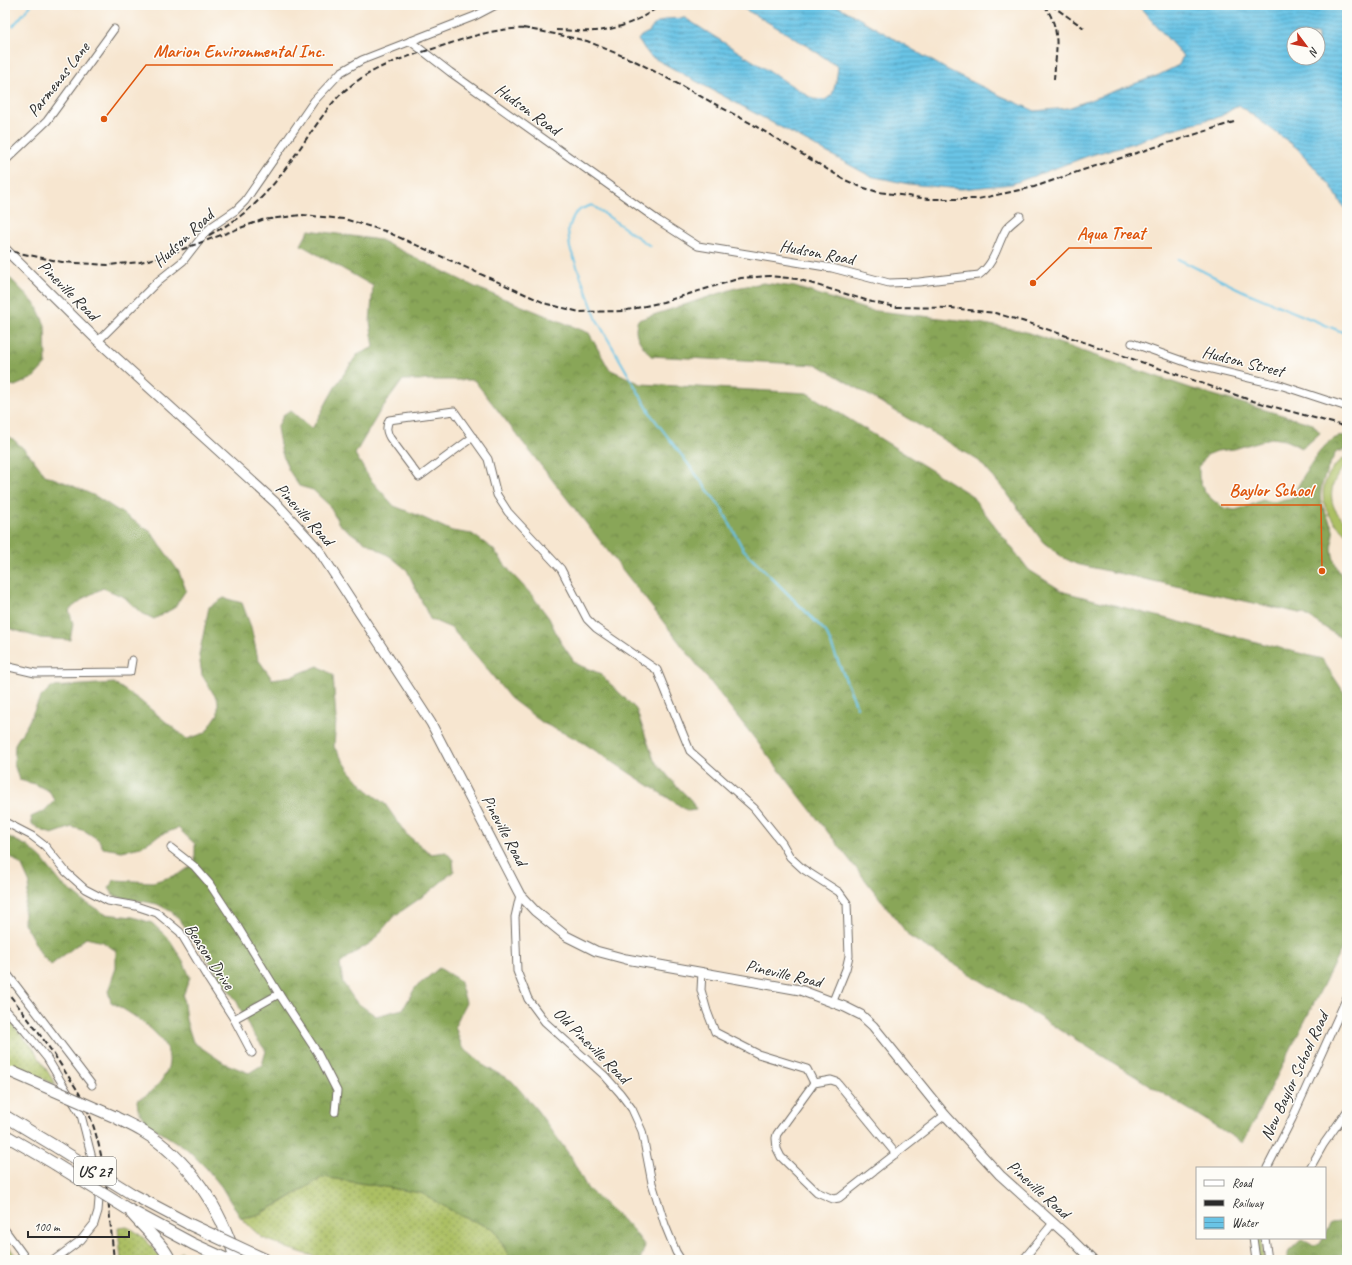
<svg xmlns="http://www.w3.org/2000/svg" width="1352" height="1265" font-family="Caveat,sans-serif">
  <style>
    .grass { fill: url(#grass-dots); stroke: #6c7547 }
    .forest { fill: url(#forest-crowns); stroke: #5a6842 }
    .garden { fill: #acbf63; stroke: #6c7547 }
    .water { fill: url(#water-rules); stroke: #4a7888; fill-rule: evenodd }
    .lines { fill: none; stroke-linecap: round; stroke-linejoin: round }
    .stream { stroke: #69c4e6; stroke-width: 2 }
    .minor-casing { stroke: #726c65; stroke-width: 9 }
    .major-casing { stroke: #726c65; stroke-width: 11 }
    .highway-casing { stroke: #726c65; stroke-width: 13 }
    .minor { stroke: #fff; stroke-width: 7 }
    .major { stroke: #fff; stroke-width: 9 }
    .highway { stroke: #fff; stroke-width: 11 }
    .rail { stroke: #2b2b2b; stroke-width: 2; stroke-dasharray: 6 3; stroke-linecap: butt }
    .highway-bridge-casing { stroke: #726c65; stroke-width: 13; stroke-linecap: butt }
    .highway-bridge { stroke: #fff; stroke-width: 11 }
    .labels { text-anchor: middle; stroke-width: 3; stroke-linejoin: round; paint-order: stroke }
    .shield { fill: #fdfcf7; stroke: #6a6a68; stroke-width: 1 }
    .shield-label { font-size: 16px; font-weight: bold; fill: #2b2b2b }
    .street-label { font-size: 17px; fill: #2b2b2b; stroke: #fdfcf7 }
    .leader { fill: none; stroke: #df570e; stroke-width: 1.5 }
    .callout-dot { fill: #df570e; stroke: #fdfcf7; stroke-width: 1.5 }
    .callout-label { font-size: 18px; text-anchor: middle; font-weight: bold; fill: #df570e; stroke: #fdfcf7; stroke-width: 3; stroke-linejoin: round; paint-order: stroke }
  </style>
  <defs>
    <pattern id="grass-dots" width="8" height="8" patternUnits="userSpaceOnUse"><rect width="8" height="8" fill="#acbf63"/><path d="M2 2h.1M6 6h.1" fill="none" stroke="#8c9b52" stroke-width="1.8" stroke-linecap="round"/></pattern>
    <pattern id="forest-crowns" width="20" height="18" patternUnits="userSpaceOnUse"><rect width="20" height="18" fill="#89a659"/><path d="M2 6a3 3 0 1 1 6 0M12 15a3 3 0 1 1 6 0" fill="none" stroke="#70874a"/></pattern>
    <pattern id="water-rules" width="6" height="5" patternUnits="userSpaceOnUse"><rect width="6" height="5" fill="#69c4e6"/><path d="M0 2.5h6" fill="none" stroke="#579fbb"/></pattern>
  </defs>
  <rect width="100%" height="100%" fill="#fdfcf7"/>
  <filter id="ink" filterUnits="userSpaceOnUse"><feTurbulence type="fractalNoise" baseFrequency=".025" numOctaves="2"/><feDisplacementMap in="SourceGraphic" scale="8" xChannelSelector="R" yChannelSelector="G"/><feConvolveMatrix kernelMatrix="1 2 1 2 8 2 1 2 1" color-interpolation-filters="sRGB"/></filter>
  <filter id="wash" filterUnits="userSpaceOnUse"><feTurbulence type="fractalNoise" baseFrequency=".012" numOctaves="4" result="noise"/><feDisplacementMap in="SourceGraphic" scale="16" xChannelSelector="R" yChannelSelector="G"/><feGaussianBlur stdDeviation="0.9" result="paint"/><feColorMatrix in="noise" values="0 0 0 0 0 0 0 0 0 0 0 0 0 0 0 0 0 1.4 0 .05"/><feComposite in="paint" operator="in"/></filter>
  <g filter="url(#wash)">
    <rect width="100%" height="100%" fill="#f7e6d0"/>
    <g class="grass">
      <polygon points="5,1016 33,1048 56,1085 5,1063"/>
      <polygon points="323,1177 421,1193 461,1216 494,1229 511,1260 326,1260 287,1248 261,1237 241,1218 257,1215 281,1203"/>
      <path d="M127 1227C142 1233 153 1248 162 1260H121L118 1228Z"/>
      <polygon points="1256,1238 1261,1238 1264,1260 1259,1260"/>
      <polygon points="5,1242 19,1260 5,1260"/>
      <path d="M181 1252 198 1260H178C177 1256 178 1254 181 1252Z"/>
    </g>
    <g class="forest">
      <polygon points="309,230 380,240 475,287 589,333 609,369 641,384 807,393 971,495 1029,570 1064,592 1322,659 1347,697 1347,938 1243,1143 910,937 474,380 403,380 380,411 355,454 370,479 394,506 417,515 452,531 472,534 493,549 512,574 530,593 549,618 560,641 576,664 599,673 636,709 654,760 675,784 691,800 696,810 688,811 582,742 543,723 510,698 479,659 451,628 430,619 407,570 391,557 357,537 339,524 329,505 313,490 299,486 288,469 281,450 277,428 284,414 291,411 312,429 335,387 357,355 374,347 370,322 373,286 301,245"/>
      <polygon points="5,277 11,279 36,305 45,325 46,364 33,378 15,386 5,384"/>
      <path d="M763 283 795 287 868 310 967 321 1023 331 1193 389 1313 424 1320 433 1310 442 1301 448 1286 440 1271 438 1234 449 1217 451 1207 455 1199 466V478L1204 491 1214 501 1224 508 1235 510 1246 507 1262 500 1273 502 1291 499C1301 482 1323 432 1347 436V450L1336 452C1329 466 1316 489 1322 505 1325 513 1331 522 1333 530 1334 535 1332 541 1332 546 1332 559 1338 573 1347 582V642L1304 614 1076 564 1062 557 1043 542 1006 492 979 461 818 365 651 356C641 344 632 335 638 320L736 288Z"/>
      <polygon points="5,434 13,439 30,455 45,475 69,484 97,497 151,532 179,572 186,590 174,608 154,619 140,612 124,597 103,588 84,598 69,610 73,624 70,640 40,638 5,627"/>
      <path d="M224 598 242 603 251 627 258 659 272 679 293 676 318 666 333 675 336 719 334 747 350 771 367 790 385 804 406 834 431 854 446 852 453 860 454 871 429 892 393 917 372 942 351 955 340 964 343 983 356 1002 376 1016 403 1009 415 988 439 968 459 980 466 1002 455 1026 462 1047 486 1067 512 1081 537 1110 571 1157 587 1188 633 1230 645 1246 640 1260H511L494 1229 461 1216 421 1193 323 1177 280 1203 257 1215 241 1218 230 1201 221 1186 207 1169 187 1149 146 1123 138 1109 137 1100C150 1094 152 1092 161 1081 165 1075 170 1066 169 1058 167 1034 130 1013 111 1002L108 991 116 968V951L103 942 86 938 51 965 42 956 24 923V908L30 884 22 866 5 852V835L27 846 42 859 62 884 83 901 105 914 133 917 152 923 170 940 183 961 190 977 183 996 186 1020 193 1042 224 1063 249 1073 262 1065 266 1051 251 1031 237 1002 206 957 183 924 172 912 157 904 114 896 109 888 114 880 153 882 177 875 195 864V844L178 828 158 836 141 847 122 851 103 848 99 840 85 831 72 827 52 834 41 830 32 824 31 817 44 811 55 800 49 791 35 784 19 780 14 764 15 744 27 725 40 698 51 687 114 683 138 699 187 739 205 733 218 714V701L202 675 199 655 209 607Z"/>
      <polygon points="1338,1222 1345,1225 1347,1223 1347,1260 1287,1260 1287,1253 1302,1239 1312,1245 1320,1244 1323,1238 1325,1238 1325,1233 1331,1223"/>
    </g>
    <path class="garden" d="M1347 456V465C1332 477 1326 498 1338 514 1341 517 1344 520 1347 523V535C1341 529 1334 523 1330 516 1315 493 1326 470 1347 456Z"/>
    <path class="water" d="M737 5H836L946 69 999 95 1035 111 1068 108 1159 75 1179 65 1183 56 1138 5H1347V210L1341 203 1331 186 1297 148 1239 105 1221 116 1173 129 1133 143 1088 156 1012 184 961 189 909 184 870 176 650 56 638 40 641 36 649 32 654 25 666 19 685 18 813 99 825 100 832 95 836 82 838 67C806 44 772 24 737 5ZM1294 34H1318V58H1294Z"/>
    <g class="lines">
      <g class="stream">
        <polyline points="13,26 31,5"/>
        <polyline points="650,246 592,205 581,209 574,215 568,230 570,248 597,320 652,416 722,509 743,549 826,632 857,707"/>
        <polyline points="1178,259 1243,291 1347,334"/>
        <polyline points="1340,1260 1347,1249"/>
      </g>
    </g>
  </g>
  <g filter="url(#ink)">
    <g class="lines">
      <g class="minor-casing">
        <g id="minor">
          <path d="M410 41 450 72 659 221 698 246 832 268 889 283 919 282 979 275C995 263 997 245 1006 229 1010 224 1016 220 1020 216"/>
          <polyline points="5,161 47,121 114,29"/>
          <polyline points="98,341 158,281 183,261 204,234 211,227 236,210 245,201 314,101 341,72 362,60 475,16 496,5"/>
          <polyline points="1132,343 1191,364 1283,386 1347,407"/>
          <path d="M473 437 419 477 390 438C386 431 386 427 389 420L454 411 488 459 497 495 508 512 561 569 587 619 596 628 657 670 690 751 754 808 782 843 790 857 803 869 839 892 847 903 849 956 846 969 833 1001"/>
          <polyline points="5,666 35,673 130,672 132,660"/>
          <polyline points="5,822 32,836 45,846 66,872 85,889 108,901 136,906 157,913 180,932 207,977 234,1019 252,1053"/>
          <polyline points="171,848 194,866 209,883 238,927 279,994 317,1052 337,1091 335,1112"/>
          <polyline points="520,895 515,917 517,971 528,999 545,1022 605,1076 620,1093 632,1109 642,1131 652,1183 665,1225 676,1252 681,1260"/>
          <polyline points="5,971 92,1085"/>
          <polyline points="702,972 701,990 707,1011 715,1032 758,1054 807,1069 814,1083"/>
          <polyline points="5,1009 25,1031 47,1058 81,1115 93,1162 99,1199 98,1211 94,1224 81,1240 54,1260"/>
          <polyline points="234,1019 279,994"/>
          <polyline points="896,1154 837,1082 831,1080 814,1083 777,1134 776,1138 777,1149 781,1157 817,1192 833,1199 839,1198 945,1115"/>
          <polyline points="1267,1168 1292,1119 1347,997"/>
          <polyline points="1310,1168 1323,1145 1347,1111"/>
          <polyline points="5,1230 27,1260"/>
          <polyline points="1253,1238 1256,1260"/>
          <polyline points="1265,1238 1268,1260"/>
          <polyline points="1023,1260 1053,1223"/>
        </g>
      </g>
      <g class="major-casing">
        <polyline id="major" points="5,249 98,341 277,504 318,549 431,723 520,895 535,911 566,936 596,951 626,959 800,990 845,1007 861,1015 873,1026 945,1115 1000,1175 1070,1238 1092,1260"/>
      </g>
      <g class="highway-casing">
        <g id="highway">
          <polyline points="5,1116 58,1148"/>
          <path d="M115 1117C124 1122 134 1126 142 1131 189 1159 221 1208 236 1260"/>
          <polyline points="5,1135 55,1164"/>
          <polyline points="132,1194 189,1224"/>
          <polyline points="126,1208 193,1244 228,1260"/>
          <path d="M132 1214C144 1228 163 1244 170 1260"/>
        </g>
      </g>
      <use href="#minor" class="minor"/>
      <use href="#major" class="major"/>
      <use href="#highway" class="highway"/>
      <g class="rail">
        <path d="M1044 5C1062 29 1056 51 1054 79"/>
        <polyline points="1051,5 1084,28"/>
        <polyline points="523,28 555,34 587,41 637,62 752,124 845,180 861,187 878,192 929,199 978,199 1034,187 1083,170 1234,122"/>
        <path d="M556 30C568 30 581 32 594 31 617 30 642 20 660 5"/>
        <path d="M209 235C223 228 236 220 248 210 273 189 291 161 309 135 321 119 332 100 348 88 377 64 407 57 442 46 470 37 498 27 528 29"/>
        <polyline points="5,250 62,262 108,265 140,262 164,256 262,220 302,215 344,219 385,231 547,304 580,312 623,311 663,302 741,278 770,276 797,279 872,302 897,307 951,308 995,313 1032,324 1253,401 1347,427"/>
        <path d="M5 989C26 1016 48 1044 66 1073 76 1087 85 1102 91 1119 107 1164 109 1212 114 1260"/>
      </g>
      <g class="highway-bridge-casing">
        <g id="highway-bridge">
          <polyline points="12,1072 115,1117"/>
          <polyline points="58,1148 132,1194"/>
          <polyline points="55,1164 126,1208"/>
          <polyline points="189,1224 266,1260"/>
        </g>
      </g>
      <use href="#highway-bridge" class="highway-bridge"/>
    </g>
  </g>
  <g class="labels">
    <rect class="shield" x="74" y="1157" width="42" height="28" rx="3"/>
    <g class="shield-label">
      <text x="95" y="1177">US 27</text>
    </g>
    <g class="street-label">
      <text transform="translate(58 79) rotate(-52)" y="6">Parmenas Lane</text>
      <text transform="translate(528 109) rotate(36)" y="6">Hudson Road</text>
      <text transform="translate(183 238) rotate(-43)" y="6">Hudson Road</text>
      <text transform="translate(817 252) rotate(11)" y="6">Hudson Road</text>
      <text transform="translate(69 290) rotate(45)" y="6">Pineville Road</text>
      <text transform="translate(1243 361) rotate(14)" y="6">Hudson Street</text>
      <text transform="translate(305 514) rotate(48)" y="6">Pineville Road</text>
      <text transform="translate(505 830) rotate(62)" y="6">Pineville Road</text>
      <text transform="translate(210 956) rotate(56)" y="6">Beason Drive</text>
      <text transform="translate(784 973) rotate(13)" y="6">Pineville Road</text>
      <text transform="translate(592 1045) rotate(45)" y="6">Old Pineville Road</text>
      <text transform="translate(1294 1076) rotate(-65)" y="6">New Baylor School Road</text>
      <text transform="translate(1039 1189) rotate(42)" y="6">Pineville Road</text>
    </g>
  </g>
  <path class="leader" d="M104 119L146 65H333M1033 283L1069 248H1152M1322 571L1321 505H1221"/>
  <g class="callout-dot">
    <circle cx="104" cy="119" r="4"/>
    <circle cx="1033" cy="283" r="4"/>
    <circle cx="1322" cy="571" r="4"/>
  </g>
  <g class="callout-label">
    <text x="239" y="57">Marion Environmental Inc.</text>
    <text x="1111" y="239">Aqua Treat</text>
    <text x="1271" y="496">Baylor School</text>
  </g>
  <rect width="1352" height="1265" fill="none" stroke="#fdfcf7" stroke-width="20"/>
  <rect x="1196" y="1167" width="130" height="72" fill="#fdfcf7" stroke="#a9a8a5"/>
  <rect x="1204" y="1180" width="20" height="6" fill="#ffffff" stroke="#a9a8a5"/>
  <text x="1232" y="1187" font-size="12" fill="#2b2b2b">Road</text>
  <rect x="1204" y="1200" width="20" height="6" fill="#2b2b2b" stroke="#a9a8a5"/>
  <text x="1232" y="1207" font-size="12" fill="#2b2b2b">Railway</text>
  <rect x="1204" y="1217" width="20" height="12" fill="url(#water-rules)" stroke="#a9a8a5"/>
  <text x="1232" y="1227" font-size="12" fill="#2b2b2b">Water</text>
  <g transform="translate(1306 46) rotate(122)"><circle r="19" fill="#fdfcf7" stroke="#a9a8a5"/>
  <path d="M0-3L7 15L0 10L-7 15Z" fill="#c8321e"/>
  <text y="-6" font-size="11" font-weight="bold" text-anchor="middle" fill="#2b2b2b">N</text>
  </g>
  <path d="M28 1231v6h101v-6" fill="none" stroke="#2b2b2b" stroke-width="2"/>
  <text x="34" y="1231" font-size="12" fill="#2b2b2b" stroke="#fdfcf7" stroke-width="3" paint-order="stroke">100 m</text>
</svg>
